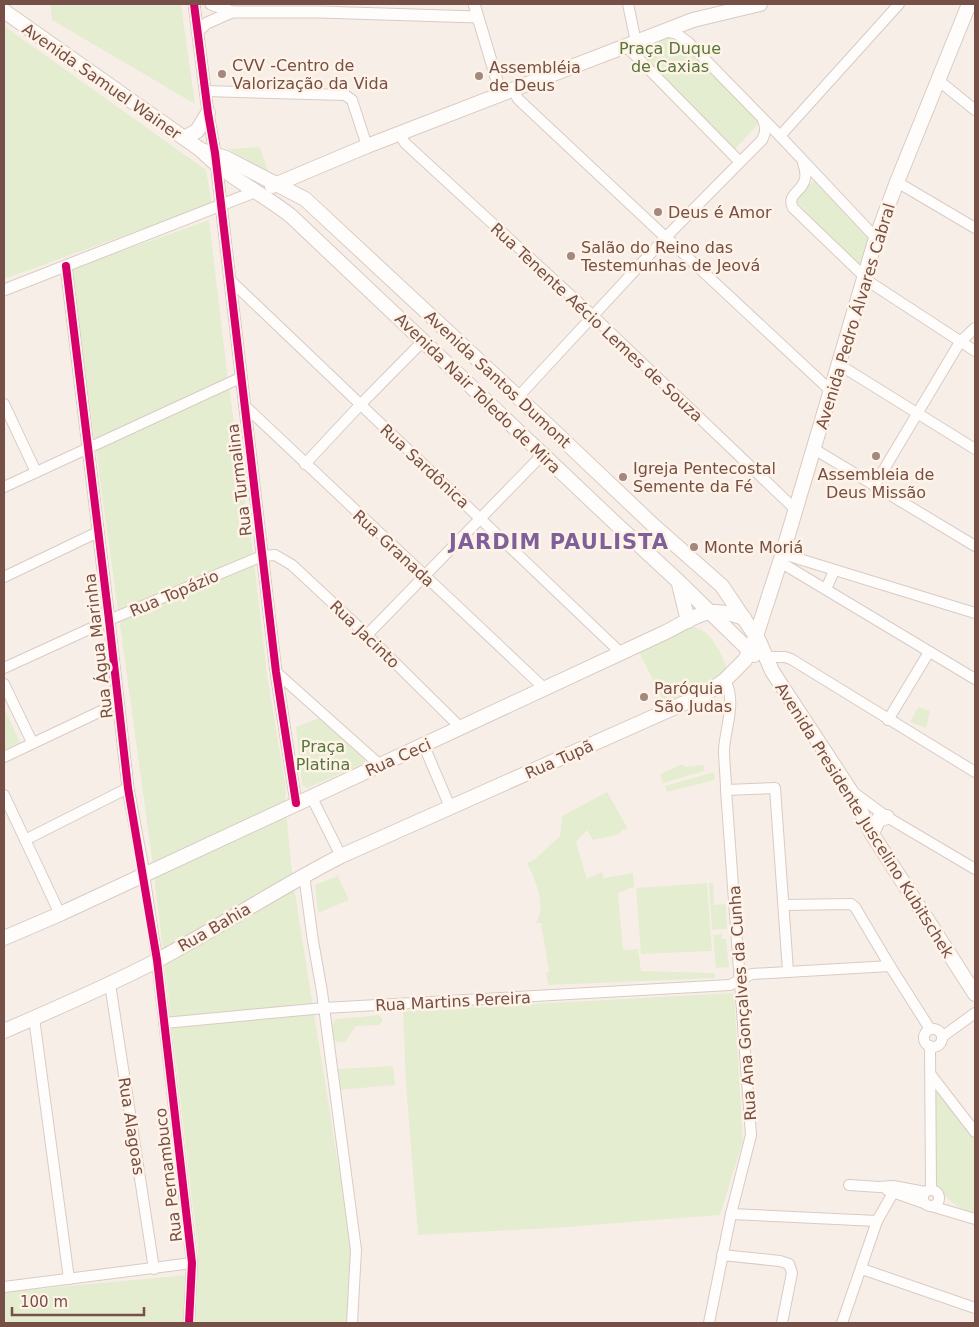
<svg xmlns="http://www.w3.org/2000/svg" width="979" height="1327" font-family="'DejaVu Sans',sans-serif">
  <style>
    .green { fill: #e5edd0 }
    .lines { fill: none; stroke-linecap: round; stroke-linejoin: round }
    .minor-casing { stroke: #d8cbc5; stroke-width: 12 }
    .tertiary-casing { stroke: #d8cbc5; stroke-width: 13 }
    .secondary-casing { stroke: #d8cac3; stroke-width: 16 }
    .minor { stroke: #fefdfb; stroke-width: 10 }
    .tertiary { stroke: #fefdfb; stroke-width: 11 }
    .secondary { stroke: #fefdfb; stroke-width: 14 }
    .cycleway-casing { stroke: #fff3e8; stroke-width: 11 }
    .cycleway { stroke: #d6006c; stroke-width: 8 }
    .poi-dot { fill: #a3887e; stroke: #fff3e8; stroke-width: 2 }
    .labels { text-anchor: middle; stroke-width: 5; stroke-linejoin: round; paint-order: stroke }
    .park-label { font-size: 16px; fill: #55773b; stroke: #fff3e8 }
    .poi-label { font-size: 16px; fill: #765046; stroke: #fff3e8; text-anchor: start }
    .street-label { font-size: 16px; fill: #765046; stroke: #fff3e8 }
    .district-label { font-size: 21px; font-weight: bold; letter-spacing: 1px; fill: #7e619a; stroke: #fff3e8 }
  </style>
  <rect width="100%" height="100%" fill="#f7efe7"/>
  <g class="green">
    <polygon points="50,4 181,4 195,104 52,20"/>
    <polygon points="4,26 206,170 212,204 4,279"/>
    <polygon points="676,35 760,122 734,150 634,49"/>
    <polygon points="260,147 268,171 228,149"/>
    <polygon points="815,180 872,240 862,265 857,266 794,199"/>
    <polygon points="209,220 228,380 254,561 267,674 286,788 285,802 293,881 352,1251 347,1323 194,1323 198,1251 152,858 71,269"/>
    <path d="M686 626C710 626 721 652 728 671L718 680 667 708 639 652Z"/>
    <polygon points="918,707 930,711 926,728 910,722"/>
    <polygon points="4,708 20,742 4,750"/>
    <polygon points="319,718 365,760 365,763 307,788 302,785 296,727"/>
    <polygon points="682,764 685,767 704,765 704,771 663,783 660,774"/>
    <polygon points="714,772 715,780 667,792 665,786"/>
    <path d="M607 792 628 829 622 830 620 834 593 840 587 830 576 842 587 879 602 872 604 878 633 873 634 887 618 893 623 950 638 949 641 971 715 973V978L548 985 546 973 549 972 541 923H536C547 905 535 880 527 863L534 860 560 836 562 816Z"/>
    <polygon points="338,876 349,900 318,913 315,885"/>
    <polygon points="707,883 712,951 641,954 636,888"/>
    <polygon points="709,883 713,883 714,905 726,904 727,929 712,930"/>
    <polygon points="722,934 722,939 726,939 729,967 716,968 713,935"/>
    <polygon points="734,993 743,1141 720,1215 553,1228 418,1235 406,1085 403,1011"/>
    <polygon points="379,1015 382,1018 382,1022 378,1025 356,1026 345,1042 337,1042 334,1040 332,1027 334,1021 338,1019"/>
    <polygon points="393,1066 395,1085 339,1090 338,1069"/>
    <polygon points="934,1088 975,1137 975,1215 963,1211 934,1187"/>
    <polygon points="187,1275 185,1323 4,1323 4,1292"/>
  </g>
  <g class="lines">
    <g class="minor-casing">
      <g id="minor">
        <polyline points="628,4 636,42"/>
        <polyline points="664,31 677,34 688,42 780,136 876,238"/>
        <polyline points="626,46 739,161"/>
        <polyline points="938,80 975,110"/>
        <polyline points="513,90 518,99 662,234"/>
        <polyline points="205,91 345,95 352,100 367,146"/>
        <polyline points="402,133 402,138 405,143 593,316 796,510"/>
        <polyline points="780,136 899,4"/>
        <path d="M803 163C814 192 784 190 793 208L871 283 975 351"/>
        <polyline points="897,182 975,228"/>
        <path d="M669 234 762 140C766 132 766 128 763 120"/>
        <polyline points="669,240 831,391"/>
        <polyline points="230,280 621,653"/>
        <polyline points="838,364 975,449"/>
        <polyline points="518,397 663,240"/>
        <polyline points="4,404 36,472"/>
        <polyline points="244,405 545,689"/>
        <polyline points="814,449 975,546"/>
        <polyline points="305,464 360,405 423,341"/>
        <polyline points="874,486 960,342 975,328"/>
        <polyline points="4,487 240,378"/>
        <polyline points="783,554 975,613"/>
        <polyline points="780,562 975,679"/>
        <polyline points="4,577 98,532"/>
        <polyline points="826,589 834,571"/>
        <polyline points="367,635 543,454"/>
        <polyline points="767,657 785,657 791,659 975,772"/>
        <polyline points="4,668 109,620 262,556 275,555 292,565 367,635 461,728"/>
        <polyline points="276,672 380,765"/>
        <polyline points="4,684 32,742"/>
        <polyline points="888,720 929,652"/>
        <polyline points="424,746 450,807"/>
        <polyline points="4,757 118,703"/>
        <polyline points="726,790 775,788 788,971"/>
        <polyline points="853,792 887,817 975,869"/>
        <polyline points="4,795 60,914"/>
        <polyline points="311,796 341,856"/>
        <polyline points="25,840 128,788"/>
        <polyline points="144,874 157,960 192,1263 189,1323"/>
        <polyline points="304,875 313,941 322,992 356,1250 352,1323"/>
        <polyline points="784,905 851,904 855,907 890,966 930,1029"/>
        <polyline points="110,984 154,1269"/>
        <polyline points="34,1018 69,1279"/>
        <polyline points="164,1023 324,1008 730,985 752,974 890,966"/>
        <circle cx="933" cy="1038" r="9"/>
        <polyline points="942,1037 975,1013"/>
        <polyline points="930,1046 931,1189"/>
        <polyline points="931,1075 975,1132"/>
        <polyline points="849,1185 879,1187 893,1186 925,1192"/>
        <circle cx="931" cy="1198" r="8"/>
        <polyline points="887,1190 924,1203"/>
        <polyline points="931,1206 975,1219"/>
        <polyline points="731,1214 877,1221"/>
        <polyline points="722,1255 780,1261 789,1264 792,1273 782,1323"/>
        <polyline points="862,1269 975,1308"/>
        <polyline points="4,1287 192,1263"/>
        <path d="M709 1323 731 1214 751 1135 726 790C726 777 724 763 724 750 725 728 737 702 725 680"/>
        <polyline points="842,1323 877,1221 893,1193 893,1186"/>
      </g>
    </g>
    <g class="tertiary-casing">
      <g id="tertiary">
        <polyline points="194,4 208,113 215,153 276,672 296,803"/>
        <polyline points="211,4 232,12 320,12 477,17"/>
        <polyline points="474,4 501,94"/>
        <polyline points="197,32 207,23 232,12"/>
        <polyline points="66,266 109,620 128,788 144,874"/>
        <polyline points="4,290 257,191"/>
      </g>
    </g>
    <g class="secondary-casing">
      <g id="secondary">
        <path d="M4 11 201 150C227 177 262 193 291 216L613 521 678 581 754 655"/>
        <polyline points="184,138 197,131 208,113"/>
        <polyline points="201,150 226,158 305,199 518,397 653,525 722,586 759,641 772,671 850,790 872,834 975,994"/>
        <polyline points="272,186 367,146 693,20 760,4"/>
        <polyline points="679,584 688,621"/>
        <polyline points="872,834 878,820 887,817"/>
        <path d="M4 938 60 914 666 632C697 616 708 604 744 618"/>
        <path d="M4 1031C55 1009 106 987 156 961 218 928 278 888 341 856L707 693 725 680 745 660 756 636 780 562 876 238 897 182 967 9 971 4"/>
      </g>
    </g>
    <use href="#minor" class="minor"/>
    <use href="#tertiary" class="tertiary"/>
    <use href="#secondary" class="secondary"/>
    <g class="cycleway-casing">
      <g id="cycleway">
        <polyline points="194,4 208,113 215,153 276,672 296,803"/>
        <polyline points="66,266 109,620 128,788 157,960 192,1263 189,1323"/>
      </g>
    </g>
    <use href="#cycleway" class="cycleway"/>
  </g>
  <g class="poi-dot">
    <circle cx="222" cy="74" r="5"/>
    <circle cx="479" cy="76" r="5"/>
    <circle cx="658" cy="212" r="5"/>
    <circle cx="571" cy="256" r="5"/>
    <circle cx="876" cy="456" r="5"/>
    <circle cx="623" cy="477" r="5"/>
    <circle cx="694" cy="547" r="5"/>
    <circle cx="644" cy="697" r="5"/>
  </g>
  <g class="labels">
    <g class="park-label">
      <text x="670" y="54">Praça Duque<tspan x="670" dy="18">de Caxias</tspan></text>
      <text x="323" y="752">Praça<tspan x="323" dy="18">Platina</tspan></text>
    </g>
    <g class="poi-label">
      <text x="232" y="71">CVV -Centro de<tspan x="232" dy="18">Valorização da Vida</tspan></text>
      <text x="489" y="73">Assembléia<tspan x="489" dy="18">de Deus</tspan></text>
      <text x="668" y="218">Deus é Amor</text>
      <text x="581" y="253">Salão do Reino das<tspan x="581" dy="18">Testemunhas de Jeová</tspan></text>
      <text x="633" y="474">Igreja Pentecostal<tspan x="633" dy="18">Semente da Fé</tspan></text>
      <text x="876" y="480" text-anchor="middle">Assembleia de<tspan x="876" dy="18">Deus Missão</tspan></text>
      <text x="704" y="553">Monte Moriá</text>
      <text x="654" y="694">Paróquia<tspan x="654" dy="18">São Judas</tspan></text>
    </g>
    <g class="street-label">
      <text transform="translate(102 81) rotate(35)" y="6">Avenida Samuel Wainer</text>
      <text transform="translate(855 316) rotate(-73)" y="6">Avenida Pedro Álvares Cabral</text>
      <text transform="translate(597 322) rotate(43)" y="6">Rua Tenente Aécio Lemes de Souza</text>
      <text transform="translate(498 379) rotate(43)" y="6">Avenida Santos Dumont</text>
      <text transform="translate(478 393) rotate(44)" y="6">Avenida Nair Toledo de Mira</text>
      <text transform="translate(425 466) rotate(43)" y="6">Rua Sardônica</text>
      <text transform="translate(239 480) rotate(-97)" y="6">Rua Turmalina</text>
      <text transform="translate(394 548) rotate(43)" y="6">Rua Granada</text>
      <text transform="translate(174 593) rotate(-23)" y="6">Rua Topázio</text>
      <text transform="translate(365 634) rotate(44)" y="6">Rua Jacinto</text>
      <text transform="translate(98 646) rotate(-97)" y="6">Rua Água Marinha</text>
      <text transform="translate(398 757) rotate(-24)" y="6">Rua Ceci</text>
      <text transform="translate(559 759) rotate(-24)" y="6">Rua Tupã</text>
      <text transform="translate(865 820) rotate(58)" y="6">Avenida Presidente Juscelino Kubitschek</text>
      <text transform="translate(214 927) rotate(-30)" y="6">Rua Bahia</text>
      <text transform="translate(453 1001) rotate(-3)" y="6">Rua Martins Pereira</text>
      <text transform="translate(742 1003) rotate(-94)" y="6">Rua Ana Gonçalves da Cunha</text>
      <text transform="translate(132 1126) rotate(81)" y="6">Rua Alagoas</text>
      <text transform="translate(168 1175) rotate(-97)" y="6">Rua Pernambuco</text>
    </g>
    <g class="district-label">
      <text x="559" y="549">JARDIM PAULISTA</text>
    </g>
  </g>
  <rect width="979" height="1327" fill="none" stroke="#765046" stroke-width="10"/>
  <path d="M12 1307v8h132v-8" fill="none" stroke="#765046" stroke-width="2.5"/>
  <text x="20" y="1307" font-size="15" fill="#765046" stroke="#fff3e8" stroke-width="4" paint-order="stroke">100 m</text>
</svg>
